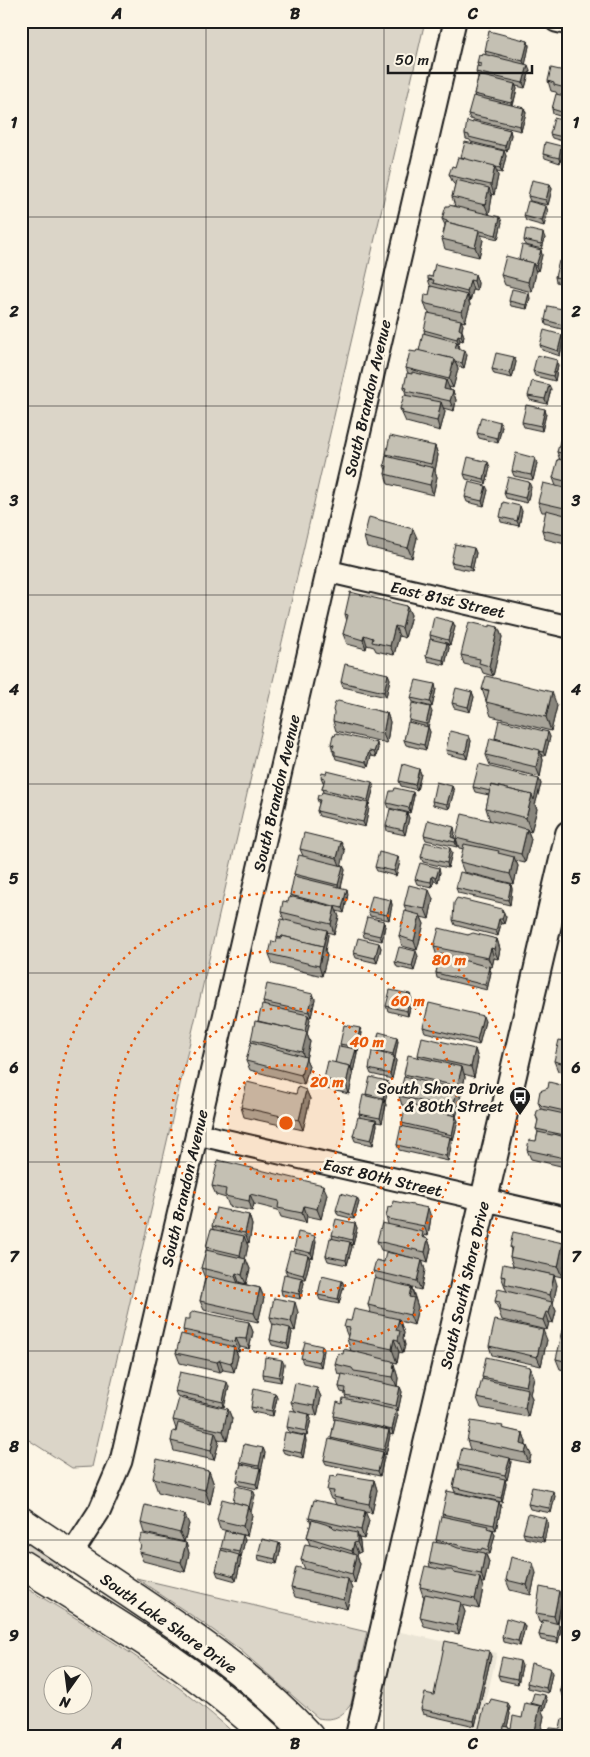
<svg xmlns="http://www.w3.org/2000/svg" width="590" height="1757" font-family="Sriracha,sans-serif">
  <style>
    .built { fill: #ebe5d6 }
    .green { fill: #dbd5c8; stroke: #7c7872; fill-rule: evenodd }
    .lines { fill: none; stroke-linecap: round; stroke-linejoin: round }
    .minor-casing { stroke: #1c1c1c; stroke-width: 25 }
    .tertiary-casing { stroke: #1c1c1c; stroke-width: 30 }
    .primary-casing { stroke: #1c1c1c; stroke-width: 31 }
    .minor { stroke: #fcf5e5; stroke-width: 21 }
    .tertiary { stroke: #fcf5e5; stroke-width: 26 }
    .primary { stroke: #fcf5e5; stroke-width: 28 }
    .wall { fill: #a9a59a; stroke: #1c1c1c }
    .shaded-wall { fill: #89867d; stroke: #1c1c1c }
    .building { fill: #c4c0b3; stroke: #1c1c1c }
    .grid { fill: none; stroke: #1c1c1c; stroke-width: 1; stroke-opacity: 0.55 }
    .ring { fill: none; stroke: #e8590c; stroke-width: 2.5; stroke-dasharray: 2.5 5 }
    .labels { text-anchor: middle; stroke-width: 5; stroke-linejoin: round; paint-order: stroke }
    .street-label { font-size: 16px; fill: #1c1c1c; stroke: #fcf5e5 }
    .poi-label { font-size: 16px; fill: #1c1c1c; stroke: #fcf5e5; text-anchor: end }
    .centre { fill: #e8590c; stroke: #fcf5e5; stroke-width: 2.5 }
    .ring-label { font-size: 15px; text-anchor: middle; font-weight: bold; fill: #e8590c; stroke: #fcf5e5; stroke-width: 5; stroke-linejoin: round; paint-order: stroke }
    .neatline { fill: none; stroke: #1c1c1c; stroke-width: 2 }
    .grid-label { font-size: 16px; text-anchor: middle; font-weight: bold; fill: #1c1c1c }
  </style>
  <rect width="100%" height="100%" fill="#fcf5e5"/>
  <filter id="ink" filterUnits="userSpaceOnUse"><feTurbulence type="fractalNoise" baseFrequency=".02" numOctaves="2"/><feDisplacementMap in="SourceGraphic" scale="10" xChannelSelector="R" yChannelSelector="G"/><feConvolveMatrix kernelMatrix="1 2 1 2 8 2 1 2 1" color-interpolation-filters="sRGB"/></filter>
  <g filter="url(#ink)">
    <polygon class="built" points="396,1631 497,1653 478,1736 382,1736 386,1673"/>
    <g class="green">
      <polygon points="21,21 425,21 92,1467 72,1468 21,1435"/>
      <polygon points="21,1533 62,1560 58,1567 21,1549"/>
      <path d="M136 1578 367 1632 351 1704C342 1717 333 1721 318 1718L239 1649 206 1625Z"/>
      <path d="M21 1585C97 1630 172 1676 237 1736H21ZM52 1674H82V1704H52Z"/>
    </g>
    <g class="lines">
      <g class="minor-casing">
        <g id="minor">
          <polyline points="556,21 569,24"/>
          <polyline points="327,571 569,627"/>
          <polyline points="197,1134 569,1219"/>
          <polyline points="71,1555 100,1510 121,1461 455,21"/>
        </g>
      </g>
      <g class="tertiary-casing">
        <polyline id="tertiary" points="359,1736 569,834"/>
      </g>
      <g class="primary-casing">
        <g id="primary">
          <path d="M21 1521C59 1547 97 1572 136 1598 197 1639 259 1681 309 1736"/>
          <path d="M21 1564C106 1617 194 1667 267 1736"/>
        </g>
      </g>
      <use href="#minor" class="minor"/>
      <use href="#tertiary" class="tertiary"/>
      <use href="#primary" class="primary"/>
    </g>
    <g class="wall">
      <polygon points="528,41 529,46 525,64 530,70 525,88 516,86 517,89 513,106 524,108 526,113 521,131 470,119 468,114 475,97 474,94 478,77 476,72 478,67 477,63 482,56 486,54 485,51"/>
      <polygon points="569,56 569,119 553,114 552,109 557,94 556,92 551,91 548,81 566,72"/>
      <polygon points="569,122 569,143 552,138 550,134"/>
      <polygon points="473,123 510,130 511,135 507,151 471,142 470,140 466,139 465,134"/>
      <polygon points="504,151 506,156 502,173 497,172 498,176 494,195 491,194 492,197 489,214 502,222 498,239 481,235 483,240 479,257 445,249 442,239 445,225 442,219 449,206 455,206 452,197 455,185 453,183 449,174 462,158 461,157"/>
      <polygon points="563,151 560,163 545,158 543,154"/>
      <polygon points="550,184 552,189 548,205 530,201 528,196"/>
      <polygon points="548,211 544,226 526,221 524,216"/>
      <polygon points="569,218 569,237 567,237 565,232"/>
      <polygon points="545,238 542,249 525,245 524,240"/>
      <polygon points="569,242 569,285 556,282 555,277 565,262 564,258"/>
      <polygon points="541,250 542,255 538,271 535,270 536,272 532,292 505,285 501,275 519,259"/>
      <polygon points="475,274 478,283 477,291 473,290 470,301 469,301 470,305 465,322 461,321 463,325 462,330 464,336 463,341 460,340 459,344 457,343 459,347 458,348 467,355 464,368 456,366 458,369 453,388 449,387 450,390 453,391 456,400 454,411 443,408 445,412 440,431 406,422 400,409 406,395 404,387 408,373 406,368 416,352 419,351 425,334 424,330 430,313 427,311 424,302 429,295 431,288 428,279 432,277"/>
      <polygon points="530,298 527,309 511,306 509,301"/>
      <polygon points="567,310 568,315 565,330 546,325 545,320"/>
      <polygon points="562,335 563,340 560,356 542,350 540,345"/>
      <polygon points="514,357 516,362 512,378 494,374 492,369"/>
      <polygon points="558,365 555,381 535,376 533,371"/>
      <polygon points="551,389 547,404 530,400 528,396"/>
      <polygon points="545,409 546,414 542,431 524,427 522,422"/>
      <polygon points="569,413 569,545 545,539 542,530 546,512 542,512 538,502 556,486 553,478 560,460 557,452 566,435 564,430"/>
      <polygon points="502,426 498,443 479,438 477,433"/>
      <polygon points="435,446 438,455 435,471 437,477 433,495 388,484 385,474 386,470 384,465 387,456 386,454"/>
      <polygon points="537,463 533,480 514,476 512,471"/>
      <polygon points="490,467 486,484 466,479 464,474"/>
      <polygon points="531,487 527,503 506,498 504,493"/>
      <polygon points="488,490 484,506 467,502 465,497"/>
      <polygon points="522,511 519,526 501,522 500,517"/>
      <polygon points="364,537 417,538 412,558 367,547"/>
      <polygon points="474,548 476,553 472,571 453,567 451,562"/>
      <polygon points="407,606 411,615 405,638 399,636 394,655 376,651 374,647 367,645 366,649 347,644 343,634 347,621 345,614"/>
      <polygon points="453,622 455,627 450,645 448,644 449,648 445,665 428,661 426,656 431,640 430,635"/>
      <polygon points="490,627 498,627 502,637 493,676 483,673 481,668 464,664 461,655"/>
      <polygon points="388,674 390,679 386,697 343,687 341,682"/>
      <polygon points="436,689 432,707 413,702 411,698"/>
      <polygon points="482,689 557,706 551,731 491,716"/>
      <polygon points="472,692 474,697 470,712 454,708 452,703"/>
      <polygon points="432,712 428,727 430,732 426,750 406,745 404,740 409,722 409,720"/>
      <polygon points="387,713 390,722 387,743 336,731 333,721"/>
      <polygon points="548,732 550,737 545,756 542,756 543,760 540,777 490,765 486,755 495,740 495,738"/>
      <polygon points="469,736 471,741 467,759 447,754 446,750"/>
      <polygon points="331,744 378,748 376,757 371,756 368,767 336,759 335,756 334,755"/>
      <polygon points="419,769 421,774 417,790 401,786 399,781"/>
      <polygon points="321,777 374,787 369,805 368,805 369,808 365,827 319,816 317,811 319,804 317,799 321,795 323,792 322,789 324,782 323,782"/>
      <polygon points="539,779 541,784 535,805 537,809 531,832 528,831 531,839 525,863 516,861 518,866 514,884 464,872 460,862 464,849 459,848 456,838 490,821 486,808 489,795 475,792 473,787"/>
      <polygon points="452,786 454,791 449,809 433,805 432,801"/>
      <polygon points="414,796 410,813 389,808 387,803"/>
      <polygon points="407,813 409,818 405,835 387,831 386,826"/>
      <polygon points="455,832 454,838 456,839 457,843 457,847 426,840 424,835"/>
      <polygon points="341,842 345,851 341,865 343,866 345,870 341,888 348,894 344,913 337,911 339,917 334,934 327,932 328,935 325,951 327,956 322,976 273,964 269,954 276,942 277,939 277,937 284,920 281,912 291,898 290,895 295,877 294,874 303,856 300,849"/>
      <polygon points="452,853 448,868 423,862 421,857"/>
      <polygon points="398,857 400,862 396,876 377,871 375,867"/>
      <polygon points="440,872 438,882 434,881 432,887 417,884 415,879"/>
      <polygon points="511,884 512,889 510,905 458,893 456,888"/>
      <polygon points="433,899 429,919 421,917 424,924 417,950 402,946 399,936 407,912 404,905"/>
      <polygon points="391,900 392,905 389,920 370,916 368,911"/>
      <polygon points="503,912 506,917 504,924 501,923 498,936 455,925 453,920"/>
      <polygon points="384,921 385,926 382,941 364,937 363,932"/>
      <polygon points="468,935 497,939 500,949 498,959 494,958 492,967 488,966 491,972 487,990 437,978 436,973 439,957 437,956 434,947"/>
      <polygon points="379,943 381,948 377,963 356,958 354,953"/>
      <polygon points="418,956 414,971 397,967 395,962"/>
      <polygon points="313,994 315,999 311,1017 309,1017 310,1020 307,1034 310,1042 306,1059 309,1066 304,1085 250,1070 246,1061 252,1043 251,1040 264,1005 263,1002"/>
      <polygon points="412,999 408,1016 388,1011 386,1006"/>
      <polygon points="569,1004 569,1031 568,1031 564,1021"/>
      <polygon points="485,1021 479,1045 425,1032 423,1027"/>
      <polygon points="360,1028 362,1033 358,1052 357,1052 357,1054 353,1072 352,1072 353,1075 349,1094 327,1089 324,1079 335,1063 341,1046 340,1044"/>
      <polygon points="397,1037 398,1041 395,1058 396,1061 392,1079 371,1074 369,1069 375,1052 375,1050"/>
      <polygon points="569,1042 569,1073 558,1071 554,1061"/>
      <polygon points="475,1049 478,1059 474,1077 464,1074 465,1077 461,1096 460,1096 461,1099 456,1117 458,1121 453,1140 451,1139 452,1142 448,1161 399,1150 397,1145 403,1126 402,1123 406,1106 402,1105 399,1096 405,1077 404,1074 419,1058 418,1055"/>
      <polygon points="389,1086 385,1102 386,1105 382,1123 376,1122 377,1125 373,1145 355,1141 353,1136 360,1117 359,1114 367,1096 366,1094"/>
      <polygon points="569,1087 569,1168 531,1159 527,1150 536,1141 538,1132 536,1129 538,1122 536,1116 541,1109 538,1102"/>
      <polygon points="306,1090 310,1099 303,1130 244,1117 241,1107 296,1094"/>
      <polygon points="212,1186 327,1194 321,1219 307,1216 306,1223 281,1217 278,1210 254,1204 252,1211 229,1206 226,1198 216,1195"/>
      <polygon points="359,1202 354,1219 338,1215 336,1210"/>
      <polygon points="249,1215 252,1225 249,1243 247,1242 248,1246 245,1259 250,1269 246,1284 239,1282 239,1283 260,1288 264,1298 258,1322 204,1310 200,1301 205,1278 201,1268 207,1250 206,1247 213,1229 212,1226"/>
      <polygon points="386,1217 431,1217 428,1236 424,1235 425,1238 428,1239 431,1248 428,1262 422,1260 425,1270 421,1290 412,1288 418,1307 414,1325 400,1321 404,1333 403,1338 405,1345 403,1353 399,1352 397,1363 393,1362 398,1378 397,1386 400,1387 402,1392 398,1411 393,1410 398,1415 393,1435 390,1434 390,1435 386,1455 384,1454 384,1457 380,1476 326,1464 324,1460 332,1440 331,1438 335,1419 334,1416 346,1398 345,1395 345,1393 341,1392 339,1387 342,1375 338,1374 335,1364 343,1354 351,1351 347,1339 348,1337 344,1327 351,1321 371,1313 368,1305 376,1278 373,1271 384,1262 417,1259 381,1250 377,1241 388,1224"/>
      <polygon points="355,1223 357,1228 353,1245 351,1244 352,1247 347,1265 328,1261 326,1256 333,1239 332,1235"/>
      <polygon points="316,1241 313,1258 309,1257 310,1260 305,1279 303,1279 304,1283 300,1299 282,1295 281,1290 287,1274 285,1270 295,1252 294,1249"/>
      <polygon points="563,1243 567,1252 562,1277 539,1272 557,1285 553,1304 556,1311 553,1323 549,1322 547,1330 502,1320 495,1301 507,1292 501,1276 513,1266 510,1257 511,1250 510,1247"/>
      <polygon points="342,1281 344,1285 339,1304 320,1300 318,1295"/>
      <polygon points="298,1312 295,1331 291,1330 292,1333 289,1349 272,1345 270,1340 273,1326 270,1317"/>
      <polygon points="249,1322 253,1332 249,1349 240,1347 239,1352 236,1351 238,1356 234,1372 223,1370 220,1372 180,1363 176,1353 185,1335 183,1330"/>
      <polygon points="569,1331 569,1371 560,1369 556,1359"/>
      <polygon points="547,1340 541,1366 492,1355 489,1346"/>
      <polygon points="324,1350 321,1367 303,1363 301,1358"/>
      <polygon points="284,1364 281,1382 264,1379 263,1374"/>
      <polygon points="530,1367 534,1377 530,1394 532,1398 528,1417 481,1408 477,1398 483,1379 482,1377"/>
      <polygon points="229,1387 224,1407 177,1396 175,1391"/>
      <polygon points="317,1388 321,1397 317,1416 295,1411 291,1402"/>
      <polygon points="275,1393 277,1398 273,1416 252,1412 251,1407"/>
      <polygon points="228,1409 232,1419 227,1441 218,1439 219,1442 214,1460 174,1451 171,1441 176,1429 173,1420"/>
      <polygon points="309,1414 311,1419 307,1436 289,1432 287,1427"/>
      <polygon points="504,1429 523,1433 526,1442 526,1445 531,1455 529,1463 510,1459 511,1462 507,1480 505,1480 506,1484 502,1502 455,1492 453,1487 459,1469 458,1465 470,1449 467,1441"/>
      <polygon points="305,1436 306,1441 303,1458 284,1453 282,1449"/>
      <polygon points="263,1448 265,1453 261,1471 261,1473 258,1489 239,1485 237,1480 241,1464 240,1462"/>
      <polygon points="209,1471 214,1485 210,1504 158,1492 153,1478"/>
      <polygon points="337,1477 374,1480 377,1490 372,1513 365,1512 369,1521 364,1539 359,1538 360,1542 361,1552 358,1553 357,1556 360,1564 355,1583 349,1582 352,1589 347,1609 295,1597 291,1588 305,1569 301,1560 310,1545 307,1537 311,1523 309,1518 336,1505 334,1500 331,1499 327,1490"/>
      <polygon points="253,1490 255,1495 250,1511 252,1515 247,1536 220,1529 217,1520 233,1502"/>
      <polygon points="555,1496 551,1513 530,1509 528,1504"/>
      <polygon points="499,1502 501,1507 496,1530 490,1529 493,1530 495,1535 490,1554 486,1554 489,1562 484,1583 481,1583 483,1588 479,1609 462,1605 465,1612 459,1634 424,1626 420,1617 424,1596 423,1596 420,1587 430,1567 429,1563 437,1543 436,1540 443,1516 442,1514"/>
      <polygon points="546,1518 548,1523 544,1542 525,1538 523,1533"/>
      <polygon points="141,1523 189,1524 184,1542 144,1533"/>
      <polygon points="245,1540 241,1557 240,1556 241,1560 236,1581 218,1576 216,1571 222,1551 221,1548"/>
      <polygon points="139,1542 186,1543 189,1553 185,1572 143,1561 139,1552 141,1546"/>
      <polygon points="279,1543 281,1548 277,1564 259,1560 258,1555"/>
      <polygon points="536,1573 531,1595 510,1590 506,1580"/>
      <polygon points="562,1600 558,1624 559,1624 561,1629 558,1643 541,1640 539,1635 542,1623 539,1622 536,1613"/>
      <polygon points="523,1623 525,1627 520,1646 503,1642 502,1637"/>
      <polygon points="491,1656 475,1726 423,1714 421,1709 434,1695"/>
      <polygon points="522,1666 518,1684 500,1680 498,1675"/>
      <polygon points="569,1672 569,1697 562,1695 560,1690"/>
      <polygon points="552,1673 548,1693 528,1688 527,1683"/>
      <polygon points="547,1700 544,1710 541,1710 544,1716 540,1736 477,1736 489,1705 508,1703 510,1708 509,1710 510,1714 507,1727 511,1728 522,1718 532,1705 531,1703"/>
    </g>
    <g class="shaded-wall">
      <polygon points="528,41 529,46 525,66 523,61"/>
      <polygon points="528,65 530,70 525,88 523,83"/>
      <polygon points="515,84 517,89 512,108 511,103"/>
      <polygon points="524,108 526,113 521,131 520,126"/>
      <polygon points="510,130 511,135 507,151 505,146"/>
      <polygon points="561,146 563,151 560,163 559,158"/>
      <polygon points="504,151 506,156 502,173 500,168"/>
      <polygon points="495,166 498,176 494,195 491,185"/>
      <polygon points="550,184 552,189 548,205 546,200"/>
      <polygon points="489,188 492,197 489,215 485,205"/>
      <polygon points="546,206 548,211 544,226 542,221"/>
      <polygon points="500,217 502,222 498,239 496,235"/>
      <polygon points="479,230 483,240 479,257 475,247"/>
      <polygon points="543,233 545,238 542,249 541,244"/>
      <polygon points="541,250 542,255 538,271 536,266"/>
      <polygon points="533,263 536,272 532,292 528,282"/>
      <polygon points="475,274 478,283 477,291 474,281"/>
      <polygon points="470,280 473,290 470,301 467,292"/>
      <polygon points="529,293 530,298 527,309 526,305"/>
      <polygon points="467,295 470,305 465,322 462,312"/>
      <polygon points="567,310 568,315 565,330 563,325"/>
      <polygon points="461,320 463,325 461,333 459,329"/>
      <polygon points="462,331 464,336 463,341 461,336"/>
      <polygon points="458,335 460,340 459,344 457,339"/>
      <polygon points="562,335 563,340 560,356 558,351"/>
      <polygon points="457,342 459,347 457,353 455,348"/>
      <polygon points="465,350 467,355 464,368 462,363"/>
      <polygon points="514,357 516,362 512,378 510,373"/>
      <polygon points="454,359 458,369 453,388 449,379"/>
      <polygon points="557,360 558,365 555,381 553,376"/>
      <polygon points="446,380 450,390 448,398 444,389"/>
      <polygon points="549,385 551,389 547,404 545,399"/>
      <polygon points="453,391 456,400 454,411 450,401"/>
      <polygon points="441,402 445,412 440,431 437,421"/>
      <polygon points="545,409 546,414 542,431 541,426"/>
      <polygon points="500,422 502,426 498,443 497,438"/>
      <polygon points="435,446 438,455 435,471 437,477 433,495 430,485 433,470 431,464"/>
      <polygon points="535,458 537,463 533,480 531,475"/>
      <polygon points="488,462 490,467 486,484 484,479"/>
      <polygon points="529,482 531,487 527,503 525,498"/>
      <polygon points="486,486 488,490 484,506 482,501"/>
      <polygon points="520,506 522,511 519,526 517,521"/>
      <polygon points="413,529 417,538 412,558 408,548"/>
      <polygon points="474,548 476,553 472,571 470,566"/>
      <polygon points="407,606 411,615 405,638 402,628"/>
      <polygon points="453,622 455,627 450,645 448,640"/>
      <polygon points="395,626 399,636 394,655 390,646"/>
      <polygon points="498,627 502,637 493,676 489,666"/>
      <polygon points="364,635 367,645 366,649 363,640"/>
      <polygon points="447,643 449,648 445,665 443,660"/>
      <polygon points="388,674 390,679 386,697 384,692"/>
      <polygon points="435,684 436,689 432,707 430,702"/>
      <polygon points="472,692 474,697 470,712 468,707"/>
      <polygon points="552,692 557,706 551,731 546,717"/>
      <polygon points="430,707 432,712 428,727 430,732 426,750 424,745 428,728 426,724"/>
      <polygon points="387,713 390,722 387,743 383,734"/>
      <polygon points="548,732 550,737 545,756 543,752"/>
      <polygon points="469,736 471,741 467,759 465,754"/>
      <polygon points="377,743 378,748 376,757 374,752"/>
      <polygon points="540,750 543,760 540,777 536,767"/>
      <polygon points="369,751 371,756 368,767 366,762"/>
      <polygon points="419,769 421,774 417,790 415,785"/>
      <polygon points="539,779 541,784 535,805 537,809 531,832 526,818 532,795"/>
      <polygon points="372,782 374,787 369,805 368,800"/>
      <polygon points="452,786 454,791 449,809 447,804"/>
      <polygon points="413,792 414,796 410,813 409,808"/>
      <polygon points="368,803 369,808 365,827 363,822"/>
      <polygon points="407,813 409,818 405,835 403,830"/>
      <polygon points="454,827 455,832 453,842 451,837"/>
      <polygon points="527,829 531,839 525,863 521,854"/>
      <polygon points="456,839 457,843 457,847 455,842"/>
      <polygon points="341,842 345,851 341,868 337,858"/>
      <polygon points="450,848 452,853 448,868 447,863"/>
      <polygon points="398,857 400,862 396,876 394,871"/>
      <polygon points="514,857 518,866 514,884 510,874"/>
      <polygon points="343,866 345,870 340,890 338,885"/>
      <polygon points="439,868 440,872 438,882 436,878"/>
      <polygon points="432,876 434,881 432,887 431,882"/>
      <polygon points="511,884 512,889 510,905 508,900"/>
      <polygon points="347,889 348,894 344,913 342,908"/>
      <polygon points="429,890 433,899 429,919 425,909"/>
      <polygon points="391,900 392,905 389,920 387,915"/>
      <polygon points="335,907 339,917 334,934 331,924"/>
      <polygon points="502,909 506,917 504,924 502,919"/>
      <polygon points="420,915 424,924 417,950 414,941"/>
      <polygon points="499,919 501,923 498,936 496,931"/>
      <polygon points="384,921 385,926 382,941 380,936"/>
      <polygon points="327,930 328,935 325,951 327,956 322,976 319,966"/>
      <polygon points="497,939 500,949 498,959 494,949"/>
      <polygon points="379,943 381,948 377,963 375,958"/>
      <polygon points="491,948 494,958 492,967 488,958"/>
      <polygon points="416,951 418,956 414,971 412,966"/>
      <polygon points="489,967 491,972 487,990 485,985"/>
      <polygon points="313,994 315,999 311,1017 309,1012"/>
      <polygon points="410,994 412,999 408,1016 407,1011"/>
      <polygon points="308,1015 310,1020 307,1034 310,1042 306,1059 309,1066 304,1085 301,1075 305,1059 302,1052 304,1034"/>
      <polygon points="483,1016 485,1021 479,1045 477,1040"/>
      <polygon points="360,1028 362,1033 358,1052 356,1047"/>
      <polygon points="397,1037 398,1041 395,1058 396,1061 392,1079 390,1074 394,1058 393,1054"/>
      <polygon points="356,1049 357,1054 353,1072 351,1067"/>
      <polygon points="475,1049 478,1059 474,1077 471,1067"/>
      <polygon points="350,1066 353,1075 349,1094 346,1084"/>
      <polygon points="462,1067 465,1077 461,1096 457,1086"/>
      <polygon points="387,1081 389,1086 385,1102 383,1098"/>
      <polygon points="457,1089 461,1099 456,1117 458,1121 453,1140 452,1135 456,1116 453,1108"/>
      <polygon points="306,1090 310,1099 303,1130 299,1120"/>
      <polygon points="384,1100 386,1105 382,1123 380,1118"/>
      <polygon points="376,1120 377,1125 373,1145 371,1140"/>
      <polygon points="450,1137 452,1142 448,1161 446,1156"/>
      <polygon points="323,1185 327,1194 321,1219 317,1209"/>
      <polygon points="250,1194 254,1204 252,1211 249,1201"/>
      <polygon points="357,1198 359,1202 354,1219 352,1215"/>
      <polygon points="304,1206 307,1216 306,1223 302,1213"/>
      <polygon points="428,1208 431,1217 428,1236 424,1226"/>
      <polygon points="249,1215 252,1225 249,1243 245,1233"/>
      <polygon points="355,1223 357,1228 353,1245 352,1240"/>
      <polygon points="244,1236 248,1246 244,1265 240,1255"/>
      <polygon points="315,1236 316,1241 313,1258 311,1253"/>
      <polygon points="428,1239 431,1248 428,1262 425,1252"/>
      <polygon points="350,1242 352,1247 347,1265 346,1260"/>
      <polygon points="563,1243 567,1252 562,1277 558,1267"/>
      <polygon points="308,1255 310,1260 305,1279 303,1275"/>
      <polygon points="246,1259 250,1269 246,1284 242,1275"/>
      <polygon points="422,1260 425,1270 421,1290 417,1281"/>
      <polygon points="236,1273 239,1282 239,1286 235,1276"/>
      <polygon points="554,1275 557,1285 553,1304 550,1295"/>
      <polygon points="302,1278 304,1283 300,1299 299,1294"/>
      <polygon points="342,1281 344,1285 339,1304 338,1299"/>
      <polygon points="411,1287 418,1307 414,1325 410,1315 409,1297"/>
      <polygon points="260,1288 264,1298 258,1322 254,1313"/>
      <polygon points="295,1302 298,1312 295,1331 291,1321"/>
      <polygon points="552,1302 556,1311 553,1323 549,1313"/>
      <polygon points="546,1312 549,1322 547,1330 543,1320"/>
      <polygon points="399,1319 404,1333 403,1338 405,1345 403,1353 398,1340 396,1330"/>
      <polygon points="249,1322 253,1332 249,1349 246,1339"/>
      <polygon points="290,1328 292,1333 289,1349 287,1344"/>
      <polygon points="543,1330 547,1340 541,1366 537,1357"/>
      <polygon points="236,1338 240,1347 239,1352 235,1342"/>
      <polygon points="394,1339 399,1352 397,1363 392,1349"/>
      <polygon points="322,1346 324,1350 321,1367 319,1362"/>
      <polygon points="234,1347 238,1356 234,1372 231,1363"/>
      <polygon points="220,1360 223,1370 220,1372 217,1362"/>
      <polygon points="282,1360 284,1364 281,1382 279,1377"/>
      <polygon points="394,1364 398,1378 397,1387 393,1377 393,1368"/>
      <polygon points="530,1367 534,1377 530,1394 532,1398 528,1417 525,1408 528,1391 526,1386"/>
      <polygon points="227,1382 229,1387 224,1407 223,1402"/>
      <polygon points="400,1387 402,1392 398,1411 396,1406"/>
      <polygon points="317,1388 321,1397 317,1416 314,1406"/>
      <polygon points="275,1393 277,1398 273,1416 272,1411"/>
      <polygon points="228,1409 232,1419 227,1441 223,1431"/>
      <polygon points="396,1410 398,1415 393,1435 392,1430"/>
      <polygon points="309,1414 311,1419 307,1436 306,1431"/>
      <polygon points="389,1430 390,1435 386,1455 384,1450"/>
      <polygon points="215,1432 219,1442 214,1460 211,1451"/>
      <polygon points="523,1433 526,1442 524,1453 521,1444"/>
      <polygon points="305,1436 306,1441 303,1458 301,1453"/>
      <polygon points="527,1446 531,1455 529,1463 525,1453"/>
      <polygon points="263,1448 265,1453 261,1471 259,1466"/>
      <polygon points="383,1452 384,1457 380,1476 378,1471"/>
      <polygon points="510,1458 511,1462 507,1480 505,1475"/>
      <polygon points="260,1468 261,1473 258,1489 256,1484"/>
      <polygon points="209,1471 214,1485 210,1504 205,1490"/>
      <polygon points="505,1479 506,1484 502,1502 501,1498"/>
      <polygon points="374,1480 377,1490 372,1513 369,1504"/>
      <polygon points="253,1490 255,1495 251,1512 249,1507"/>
      <polygon points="553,1491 555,1496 551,1513 549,1508"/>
      <polygon points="499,1502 501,1507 496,1530 494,1525"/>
      <polygon points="248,1506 252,1515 247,1536 243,1526"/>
      <polygon points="365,1511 369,1521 364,1539 361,1530"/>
      <polygon points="185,1515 189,1524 184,1542 180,1533"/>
      <polygon points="546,1518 548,1523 544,1542 542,1537"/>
      <polygon points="493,1530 495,1535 490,1554 488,1550"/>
      <polygon points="357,1533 360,1542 361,1552 357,1542"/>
      <polygon points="243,1535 245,1540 241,1557 239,1552"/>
      <polygon points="186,1543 189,1553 185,1572 181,1562"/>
      <polygon points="279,1543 281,1548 277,1564 275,1559"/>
      <polygon points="354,1543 358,1553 357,1556 360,1564 355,1583 352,1574 355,1559 352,1551"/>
      <polygon points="485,1553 489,1562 484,1583 481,1574"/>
      <polygon points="239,1555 241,1560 236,1581 234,1576"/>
      <polygon points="533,1563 536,1573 531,1595 527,1585"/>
      <polygon points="480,1578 483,1588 479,1609 475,1599"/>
      <polygon points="348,1579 352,1589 347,1609 344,1600"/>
      <polygon points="559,1591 562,1600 557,1625 554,1616"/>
      <polygon points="461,1602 465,1612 459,1634 456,1625"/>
      <polygon points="523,1623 525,1627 520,1646 518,1641"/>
      <polygon points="559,1624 561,1629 558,1643 557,1638"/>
      <polygon points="489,1651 491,1656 475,1726 474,1721"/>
      <polygon points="520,1661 522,1666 518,1684 517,1679"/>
      <polygon points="550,1668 552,1673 548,1693 546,1688"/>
      <polygon points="545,1695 547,1700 544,1710 542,1706"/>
      <polygon points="508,1703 510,1708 509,1710 510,1714 505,1736 502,1736"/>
      <polygon points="540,1706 544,1716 540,1736 534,1736"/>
    </g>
    <g class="building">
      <polygon points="489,31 528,41 523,61 485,51"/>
      <polygon points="483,54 528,65 523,83 476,72 477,66 481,67 481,64 477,63 479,55 482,56"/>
      <polygon points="569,56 569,71 565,70"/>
      <polygon points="551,68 569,72 569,89 554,85 554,83 548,81"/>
      <polygon points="479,75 515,84 511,103 474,94"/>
      <polygon points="556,94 569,97 569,110 568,114 552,109"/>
      <polygon points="473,96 524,108 520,126 468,114"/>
      <polygon points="554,118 569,122 569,133 567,138 550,134"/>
      <polygon points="467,121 473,123 473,121 510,130 505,146 469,137 469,135 465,134"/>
      <polygon points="465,142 504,151 500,168 464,159 465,158 461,157"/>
      <polygon points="545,142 561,146 559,158 543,154"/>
      <polygon points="458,157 495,166 491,185 452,176 449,174 452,166 455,167"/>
      <polygon points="456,180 489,188 485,205 452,197"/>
      <polygon points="532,180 550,184 546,200 528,196"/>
      <polygon points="528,201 546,206 542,221 524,216"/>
      <polygon points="449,205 500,217 496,235 447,222 447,221 442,219 446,206 449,206"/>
      <polygon points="569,218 569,233 565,232"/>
      <polygon points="446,222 479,230 475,247 442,239"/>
      <polygon points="526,229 543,233 541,244 524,240"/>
      <polygon points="567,241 569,242 569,259 564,258"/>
      <polygon points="522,245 541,250 536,266 534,265 533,263 519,259"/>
      <polygon points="506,256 533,263 528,282 501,275"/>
      <polygon points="559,261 569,263 569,280 555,277"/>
      <polygon points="435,264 475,274 474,281 470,280 467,292 433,283 434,280 428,279 428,276 432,277"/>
      <polygon points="431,286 467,295 462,312 427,304 424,302 425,294 429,295"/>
      <polygon points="512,289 529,293 526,305 509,301"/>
      <polygon points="548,306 567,310 563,325 545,320"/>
      <polygon points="428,313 461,320 459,329 462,331 461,336 458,335 457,339 424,330"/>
      <polygon points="544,330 562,335 558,351 540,345"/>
      <polygon points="423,333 457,342 455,348 465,350 462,363 455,361 454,359 419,351"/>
      <polygon points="417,350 454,359 449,379 406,368 410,351 416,352"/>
      <polygon points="496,353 514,357 510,373 492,369"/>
      <polygon points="537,355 557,360 553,376 533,371"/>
      <polygon points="412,372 446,380 444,389 453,391 450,401 406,391 407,388 404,387 407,373 412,374"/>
      <polygon points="532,381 549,385 545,399 528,396"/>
      <polygon points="404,395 441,402 437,421 402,413 403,410 400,409"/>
      <polygon points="526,405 545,409 541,426 522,422"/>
      <polygon points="569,413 569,431 564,430"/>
      <polygon points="481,417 500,422 497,438 477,433"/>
      <polygon points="562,434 569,435 569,455 557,452"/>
      <polygon points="390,436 435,446 431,464 386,454"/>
      <polygon points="516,453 535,458 531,475 512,471"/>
      <polygon points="386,456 434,468 430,485 385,474 387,466 384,465"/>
      <polygon points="468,457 488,462 484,479 464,474"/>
      <polygon points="558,459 569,462 569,482 553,478"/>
      <polygon points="508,477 529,482 525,498 504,493"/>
      <polygon points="469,482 486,486 482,501 465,497"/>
      <polygon points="543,483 569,489 569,509 538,502"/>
      <polygon points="503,502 520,506 517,521 500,517"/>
      <polygon points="546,510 569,516 569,536 542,530"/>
      <polygon points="369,517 413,529 408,548 364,537"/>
      <polygon points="455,544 474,548 470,566 451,562"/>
      <polygon points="350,592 407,606 402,628 395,626 390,646 372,642 373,638 364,635 363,640 343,634 348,615 345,614"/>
      <polygon points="434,617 453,622 448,640 430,635"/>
      <polygon points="469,622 490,627 490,625 498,627 489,666 479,663 480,659 461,655"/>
      <polygon points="430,639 447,643 443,660 426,656"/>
      <polygon points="345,664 388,674 384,692 341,682"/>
      <polygon points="486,676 552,692 546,717 486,702 489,690 482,689"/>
      <polygon points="416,680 435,684 430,702 411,698"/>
      <polygon points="456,688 472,692 468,707 452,703"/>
      <polygon points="338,701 387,713 383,734 333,721 334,713 333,710 335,703"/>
      <polygon points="412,703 430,707 426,724 409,720"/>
      <polygon points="499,720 548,732 543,752 495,738"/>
      <polygon points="408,722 428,727 424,745 404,740"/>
      <polygon points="450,731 469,736 465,754 446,750"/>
      <polygon points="336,733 377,743 374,752 369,751 366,762 335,755 335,751 332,750 334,745 331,744 333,735 335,736"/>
      <polygon points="490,738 540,750 536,767 486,755"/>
      <polygon points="403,764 419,769 415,785 399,781"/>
      <polygon points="479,764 539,779 534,800 532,795 491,785 490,791 473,787"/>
      <polygon points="327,771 372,782 368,800 322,789 325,778 321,777 322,773 326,774"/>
      <polygon points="436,782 452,786 447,804 432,801"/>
      <polygon points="491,785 532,795 526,818 486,808"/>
      <polygon points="395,788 413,792 409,808 387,803 390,791 394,791"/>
      <polygon points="322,792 368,803 363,822 317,811 320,800 317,799 318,795 321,795"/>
      <polygon points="390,809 407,813 403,830 386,826"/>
      <polygon points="462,814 527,829 521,854 456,838"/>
      <polygon points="428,820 454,827 451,837 456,839 455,842 424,835"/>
      <polygon points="304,833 341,842 337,858 300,849"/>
      <polygon points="425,842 450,848 447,863 421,857"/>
      <polygon points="464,844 499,851 498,853 514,857 510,874 460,862"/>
      <polygon points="379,852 398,857 394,871 375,867"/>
      <polygon points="299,855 343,866 338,885 294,874"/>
      <polygon points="420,863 439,868 436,878 432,876 431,882 415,879"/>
      <polygon points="460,872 511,884 508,900 456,888"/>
      <polygon points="294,876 347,889 342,908 290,895"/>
      <polygon points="409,885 429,890 425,909 404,905"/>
      <polygon points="372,896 391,900 387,915 368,911"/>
      <polygon points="293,897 335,907 331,924 281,912 283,901 288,902 289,898"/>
      <polygon points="457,898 502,909 501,911 504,912 502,919 499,919 496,931 453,920 454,903"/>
      <polygon points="405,911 420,915 414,941 399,936"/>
      <polygon points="367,917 384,921 380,936 363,932"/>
      <polygon points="281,919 327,930 323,946 282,936 281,938 277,937"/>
      <polygon points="439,928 468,935 473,933 497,939 494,949 491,948 488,958 434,947"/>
      <polygon points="282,936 323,946 319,966 269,954 272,941 276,942 277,939 281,939"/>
      <polygon points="358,938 379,943 375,958 354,953"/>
      <polygon points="399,947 416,951 412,966 395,962"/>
      <polygon points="440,954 489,967 485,985 436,973"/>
      <polygon points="267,984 313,994 309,1012 263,1002"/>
      <polygon points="390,990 410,994 407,1011 386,1006"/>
      <polygon points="429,1003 483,1016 477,1040 423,1027"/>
      <polygon points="569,1004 569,1023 564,1021"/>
      <polygon points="262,1005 308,1015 305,1032 258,1021"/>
      <polygon points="255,1021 307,1032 302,1052 251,1040"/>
      <polygon points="344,1025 360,1028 356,1047 340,1044"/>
      <polygon points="379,1032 397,1037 393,1054 375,1050"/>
      <polygon points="422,1037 475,1049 471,1067 418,1055"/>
      <polygon points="559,1040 569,1042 569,1065 554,1061"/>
      <polygon points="251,1042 306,1057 301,1075 246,1061"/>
      <polygon points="339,1046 356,1049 351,1067 350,1066 335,1063"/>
      <polygon points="372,1051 394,1056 390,1074 369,1069"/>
      <polygon points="408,1055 462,1067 457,1086 404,1074"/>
      <polygon points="328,1061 350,1066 346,1084 324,1079"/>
      <polygon points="370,1077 387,1081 383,1098 366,1094"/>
      <polygon points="404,1077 457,1089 453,1108 399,1096"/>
      <polygon points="247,1082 296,1094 298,1087 306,1090 299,1120 241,1107"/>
      <polygon points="549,1082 569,1087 569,1112 542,1106 538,1102 540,1091 548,1088"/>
      <polygon points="363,1095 384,1100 380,1118 359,1114"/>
      <polygon points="406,1104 456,1116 452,1135 402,1123"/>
      <polygon points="541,1109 569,1115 569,1136 536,1129 538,1120 536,1116 537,1111"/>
      <polygon points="358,1117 376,1120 371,1140 353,1136"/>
      <polygon points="401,1126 450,1137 446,1156 397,1145"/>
      <polygon points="538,1132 552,1135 554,1134 561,1136 563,1138 569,1140 569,1159 527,1150 529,1140 536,1141"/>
      <polygon points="218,1160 323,1185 317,1209 304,1206 302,1213 278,1208 279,1201 250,1194 249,1201 225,1196 226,1189 212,1186"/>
      <polygon points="341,1193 357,1198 352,1215 336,1210"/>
      <polygon points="393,1201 428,1208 424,1226 389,1219 386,1217 388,1207 392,1208"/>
      <polygon points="216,1208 249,1215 245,1233 212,1226"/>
      <polygon points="336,1219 355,1223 352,1240 332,1235"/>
      <polygon points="382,1223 423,1232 422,1237 428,1239 425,1252 377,1241"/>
      <polygon points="211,1229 244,1236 240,1255 206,1247"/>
      <polygon points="298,1232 315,1236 311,1253 294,1249"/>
      <polygon points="513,1232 563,1243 558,1267 510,1257 512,1247 510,1247"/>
      <polygon points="330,1238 350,1242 346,1260 326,1256"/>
      <polygon points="206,1250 246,1259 242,1275 236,1273 235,1276 201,1268"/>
      <polygon points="290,1251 308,1255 303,1275 285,1270"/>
      <polygon points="386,1252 422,1260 417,1281 373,1271 376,1260 384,1262"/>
      <polygon points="503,1264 554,1275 550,1295 505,1284 506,1277 501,1276"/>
      <polygon points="284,1274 302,1278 299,1294 281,1290"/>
      <polygon points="206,1276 260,1288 254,1313 200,1301"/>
      <polygon points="322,1276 342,1281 338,1299 318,1295"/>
      <polygon points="374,1278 411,1287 409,1297 414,1298 410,1315 368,1305"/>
      <polygon points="498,1289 552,1302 549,1313 546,1312 543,1320 499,1310 500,1302 495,1301"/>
      <polygon points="274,1298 295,1302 291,1321 270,1317"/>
      <polygon points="354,1309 399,1319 396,1330 400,1331 398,1340 394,1339 392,1349 347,1339 350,1328 344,1327 346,1320 351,1321"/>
      <polygon points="194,1311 249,1322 246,1339 236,1338 235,1342 222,1339 222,1338 183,1330 185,1319 190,1319 190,1314"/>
      <polygon points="495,1320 543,1330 537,1357 489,1346"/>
      <polygon points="273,1324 290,1328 287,1344 270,1340"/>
      <polygon points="563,1330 569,1331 569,1362 556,1359"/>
      <polygon points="181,1334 234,1347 231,1363 220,1360 217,1362 176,1353"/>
      <polygon points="305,1342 322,1346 319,1362 301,1358"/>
      <polygon points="344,1349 392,1361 394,1364 393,1368 395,1369 393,1377 354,1371 352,1368 335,1364 338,1353 343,1354"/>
      <polygon points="265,1357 282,1360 279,1377 263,1374"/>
      <polygon points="486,1357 530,1367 526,1386 482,1377"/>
      <polygon points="180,1372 227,1382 223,1402 175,1391"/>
      <polygon points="342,1374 400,1387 396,1406 345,1395 346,1388 339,1387"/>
      <polygon points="482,1379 528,1389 525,1408 477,1398"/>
      <polygon points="295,1383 317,1388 314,1406 291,1402"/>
      <polygon points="254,1388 275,1393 272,1411 251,1407"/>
      <polygon points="179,1398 228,1409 223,1431 173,1420"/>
      <polygon points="343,1398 396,1410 392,1430 334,1416 337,1402 342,1404"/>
      <polygon points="290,1410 309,1414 306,1431 287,1427"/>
      <polygon points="335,1419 389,1430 384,1450 331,1438"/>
      <polygon points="471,1421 503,1426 502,1428 523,1433 521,1444 527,1446 525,1453 467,1441"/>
      <polygon points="178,1423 215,1432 211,1451 171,1441 173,1431 176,1432"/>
      <polygon points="285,1432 305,1436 301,1453 282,1449"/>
      <polygon points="329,1439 383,1452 378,1471 324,1460"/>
      <polygon points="244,1444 263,1448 259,1466 240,1462"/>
      <polygon points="462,1448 510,1458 505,1475 458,1465"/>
      <polygon points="157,1459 209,1471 205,1490 153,1478"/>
      <polygon points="241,1464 260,1468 256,1484 237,1480"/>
      <polygon points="457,1469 505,1479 501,1498 453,1487"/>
      <polygon points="338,1474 374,1480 369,1504 333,1497 334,1491 327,1490 330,1476 337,1477"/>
      <polygon points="236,1486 253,1490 249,1507 248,1506 233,1502"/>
      <polygon points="532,1487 553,1491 549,1508 528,1504"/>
      <polygon points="447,1491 499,1502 494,1525 442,1514"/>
      <polygon points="222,1499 248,1506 243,1526 217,1520"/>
      <polygon points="314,1500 365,1511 361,1530 309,1518"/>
      <polygon points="145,1505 185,1515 180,1533 141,1523"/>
      <polygon points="528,1514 546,1518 542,1537 523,1533"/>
      <polygon points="441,1516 488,1526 487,1528 493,1530 488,1550 482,1548 481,1550 436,1540"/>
      <polygon points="312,1520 332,1526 334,1528 357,1533 357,1542 354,1543 352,1551 307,1537"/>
      <polygon points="225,1531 243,1535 239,1552 221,1548"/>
      <polygon points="143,1534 186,1543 181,1562 139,1552 141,1545 139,1542 141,1535"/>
      <polygon points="262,1539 279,1543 275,1559 258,1555"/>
      <polygon points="433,1542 446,1544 446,1543 458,1548 485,1553 481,1574 429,1563"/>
      <polygon points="305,1544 320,1547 322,1545 356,1555 352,1574 301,1560"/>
      <polygon points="221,1550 239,1555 234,1576 216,1571"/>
      <polygon points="511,1557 533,1563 527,1585 506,1580"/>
      <polygon points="425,1566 443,1570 452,1570 454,1573 480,1578 475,1599 420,1587"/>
      <polygon points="296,1567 348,1579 344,1600 291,1588"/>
      <polygon points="540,1587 559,1591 554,1616 536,1613"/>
      <polygon points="425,1594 461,1602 456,1625 420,1617"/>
      <polygon points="506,1618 523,1623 518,1641 502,1637"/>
      <polygon points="543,1620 559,1624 557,1638 539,1635"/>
      <polygon points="445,1641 489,1651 474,1721 421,1709 425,1693 434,1695"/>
      <polygon points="502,1657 520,1661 517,1679 498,1675"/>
      <polygon points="531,1663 550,1668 546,1688 527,1683"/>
      <polygon points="565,1671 569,1672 569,1692 560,1690"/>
      <polygon points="534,1693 545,1695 542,1706 531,1703"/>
      <polygon points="491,1699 508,1703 507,1708 509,1709 502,1736 477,1736 485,1704 489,1705"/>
      <polygon points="525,1703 540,1706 534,1736 503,1736 504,1726 511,1728 513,1716 522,1718"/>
      <polygon points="562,1719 569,1720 569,1727 567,1736 548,1736 550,1728 560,1729"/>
    </g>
  </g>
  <path class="grid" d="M206 21V1736M384 21V1736M21 217H569M21 406H569M21 595H569M21 784H569M21 973H569M21 1162H569M21 1351H569M21 1540H569"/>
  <circle cx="286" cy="1123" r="58" fill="#e8590c" fill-opacity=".12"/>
  <g class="ring">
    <circle cx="286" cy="1123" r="58"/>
    <circle cx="286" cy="1123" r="115"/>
    <circle cx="286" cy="1123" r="173"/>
    <circle cx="286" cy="1123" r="231"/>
  </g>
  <defs>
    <g id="bus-pin" transform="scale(1.125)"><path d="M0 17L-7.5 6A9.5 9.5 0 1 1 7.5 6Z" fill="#1c1c1c" stroke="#fcf5e5"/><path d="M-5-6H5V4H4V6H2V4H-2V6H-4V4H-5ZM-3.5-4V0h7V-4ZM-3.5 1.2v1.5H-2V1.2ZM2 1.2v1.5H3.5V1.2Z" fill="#fff"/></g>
  </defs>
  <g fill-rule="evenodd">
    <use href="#bus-pin" x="520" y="1097"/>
  </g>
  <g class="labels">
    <g class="street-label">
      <text transform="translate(367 398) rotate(-77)" y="6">South Brandon Avenue</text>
      <text transform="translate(448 599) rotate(13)" y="6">East 81st Street</text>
      <text transform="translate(276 793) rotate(-77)" y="6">South Brandon Avenue</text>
      <text transform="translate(383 1177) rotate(13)" y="6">East 80th Street</text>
      <text transform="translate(184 1188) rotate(-77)" y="6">South Brandon Avenue</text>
      <text transform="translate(464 1285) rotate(-77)" y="6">South South Shore Drive</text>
      <text transform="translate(169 1623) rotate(35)" y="6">South Lake Shore Drive</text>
    </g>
    <g class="poi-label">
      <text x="504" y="1094">South Shore Drive<tspan x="504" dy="18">&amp; 80th Street</tspan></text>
    </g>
  </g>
  <circle cx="286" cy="1123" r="8" class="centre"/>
  <g class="ring-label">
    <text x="449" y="965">80 m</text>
    <text x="408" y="1006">60 m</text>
    <text x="367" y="1047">40 m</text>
    <text x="327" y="1087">20 m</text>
  </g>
  <rect width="590" height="1757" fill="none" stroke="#fcf5e5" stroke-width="55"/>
  <g transform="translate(68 1690) rotate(194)"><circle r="24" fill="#fcf5e5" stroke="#a29e95"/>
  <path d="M0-4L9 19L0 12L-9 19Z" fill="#1c1c1c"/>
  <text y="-8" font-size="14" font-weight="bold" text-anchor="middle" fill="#1c1c1c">N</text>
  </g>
  <path d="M388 65v8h144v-8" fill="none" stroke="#1c1c1c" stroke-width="2.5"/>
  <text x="395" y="65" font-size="15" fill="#1c1c1c" stroke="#fcf5e5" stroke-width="4" paint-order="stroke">50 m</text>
  <rect x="28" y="28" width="534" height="1702" class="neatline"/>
  <g class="grid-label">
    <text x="117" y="19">A</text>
    <text x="295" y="19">B</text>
    <text x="473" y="19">C</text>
    <text x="14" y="128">1</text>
    <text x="576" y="128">1</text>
    <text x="14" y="317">2</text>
    <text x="576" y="317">2</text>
    <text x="14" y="506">3</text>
    <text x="576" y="506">3</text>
    <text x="14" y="695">4</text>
    <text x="576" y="695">4</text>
    <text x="14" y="884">5</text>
    <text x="576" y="884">5</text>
    <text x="14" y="1073">6</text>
    <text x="576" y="1073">6</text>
    <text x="14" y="1262">7</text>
    <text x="576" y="1262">7</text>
    <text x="14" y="1452">8</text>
    <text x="576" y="1452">8</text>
    <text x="14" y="1641">9</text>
    <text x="576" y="1641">9</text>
    <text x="117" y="1749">A</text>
    <text x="295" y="1749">B</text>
    <text x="473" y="1749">C</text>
  </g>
</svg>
